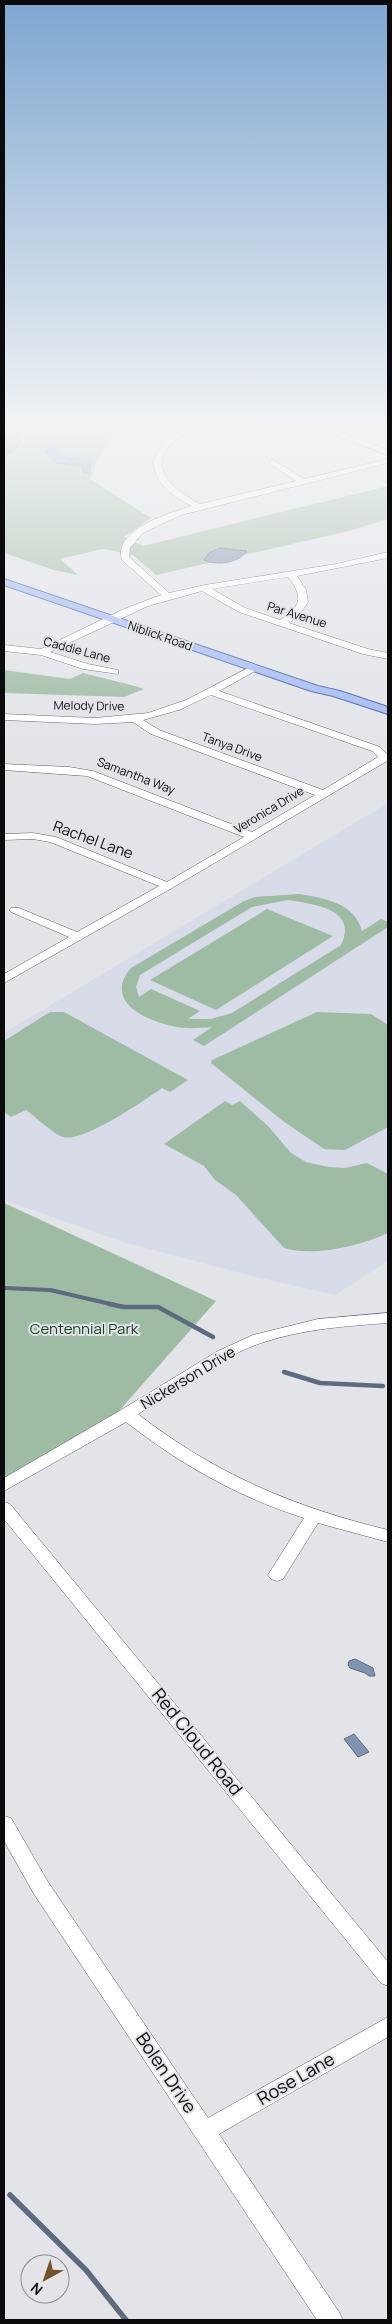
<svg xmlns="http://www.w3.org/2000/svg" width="392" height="2324" font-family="Manrope,sans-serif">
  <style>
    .built { fill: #d7dce8 }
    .green { fill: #9ebba4; fill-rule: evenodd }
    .water { fill: #8094af; stroke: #5d6b7e }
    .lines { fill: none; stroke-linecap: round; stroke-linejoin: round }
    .stream-far2 { stroke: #5d6b7e; stroke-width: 4 }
    .stream-far1 { stroke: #5d6b7e; stroke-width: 4.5 }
    .stream { stroke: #5d6b7e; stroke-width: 5.5 }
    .minor-casing { stroke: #5c5d61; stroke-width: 1 }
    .major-casing { stroke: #455f9f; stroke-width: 2 }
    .minor { fill: #fff; fill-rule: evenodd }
    .major { fill: #a2baf4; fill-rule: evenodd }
    .labels { text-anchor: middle; stroke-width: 4; stroke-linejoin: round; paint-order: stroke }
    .far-street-label { font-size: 12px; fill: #0b0b0d; stroke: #e2e4e8 }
    .street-label { font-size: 15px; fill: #0b0b0d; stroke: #e2e4e8 }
    .park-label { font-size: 15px; fill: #144424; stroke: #e2e4e8 }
    .near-street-label { font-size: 18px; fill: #0b0b0d; stroke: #e2e4e8 }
  </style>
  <rect width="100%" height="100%" fill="#e2e4e8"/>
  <polygon class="built" points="388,803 388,1261 335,1295 252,1276 123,1242 4,1200 4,1033"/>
  <g class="green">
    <polygon points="4,423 136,423 113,435 99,457 90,479 151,518 124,537 143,546 388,486 388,519 349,531 156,575 133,555 103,549 60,559 78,575 54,570 4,553"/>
    <path d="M4 670 70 679 83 673C104 679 124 682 144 689L124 697 4 693Z"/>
    <path d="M299 894C324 898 355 903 362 931L381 919 388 922V927L204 1046 193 1040 212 1027C200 1028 189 1029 177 1027 148 1022 102 1002 131 968L244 901 255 897ZM288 900C313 904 359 909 341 945L232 1013 211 1019H188L200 1011 151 989 139 997 136 987 140 975 252 907Z"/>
    <polygon points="267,909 333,936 216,1010 150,980"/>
    <path d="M50 1012H64L188 1080 170 1092 162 1088C145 1100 83 1143 63 1137 53 1134 35 1116 26 1110L11 1117 4 1112V1041Z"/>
    <polygon points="317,1012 371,1014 388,1025 388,1127 345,1150 324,1149 283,1121 211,1063 212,1060"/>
    <path d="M225 1101 232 1105 240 1101 268 1126 291 1153 306 1162 329 1167 345 1168 367 1163 388 1174V1233C360 1246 314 1257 284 1248L236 1195 215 1180 204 1166 164 1144Z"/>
    <polygon points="4,1203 216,1301 103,1429 4,1485"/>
  </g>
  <g class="water">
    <polygon points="15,435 20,436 21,440 14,451 4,455 4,439"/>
    <polygon points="49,448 57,449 64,457 91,462 89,473 83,473 83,466 55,463 45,451"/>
    <path d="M220 548 247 551C239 563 217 566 204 560L209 553Z"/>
    <polygon points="355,1659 373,1668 375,1676 369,1676 365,1673 350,1668 348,1665 349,1661"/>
    <polygon points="354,1734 369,1752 358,1757 344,1739"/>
  </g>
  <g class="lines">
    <polyline class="stream-far2" points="4,1288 50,1290 115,1305"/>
    <g class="stream-far1">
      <polyline points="109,1304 124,1307 158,1307 213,1337"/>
      <polyline points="284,1372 320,1383 383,1386"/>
    </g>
    <polyline class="stream" points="10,2195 86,2270 126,2320"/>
    <g class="minor-casing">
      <g id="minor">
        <path d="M199 423H211C202 429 189 431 179 438 141 465 173 489 200 504L296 481 270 464 269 462 273 460 304 479 388 459V463L181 515 143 533 130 548 129 557 169 593 205 585 336 564 388 552V558L297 576 306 590 308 602 300 614 289 623 368 649 388 653V659L363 654 239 612 202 591 148 606 50 652 88 664 118 670V674L83 669 41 655 4 651V645L41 649 124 609 161 595 122 560C112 530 171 512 192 506 173 496 157 486 153 463 161 441 177 430 199 423ZM288 577C304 597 301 607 280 620L245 608 212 589Z"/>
        <polygon points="306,423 317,423 388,450 388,455"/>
        <path d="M254 665 257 666V670L219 691 380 747 388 755 387 761 172 888 4 983V974L69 937 11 912 9 910 11 908H19L77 932 159 886 50 842 33 839 4 840V834L33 833 56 837 167 882 244 837 87 776 4 770V764L69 767 93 771 252 832 315 795 151 734 133 722 95 724 4 720V714L95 718 148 713 186 700ZM211 695 372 751 378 757 323 790 159 730 143 720 179 710Z"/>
        <path d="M388 1313V1323C346 1326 304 1329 264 1342 225 1354 174 1392 138 1414 215 1474 294 1507 388 1530V1542L318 1523 283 1579 277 1581 271 1579 268 1575 304 1518C238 1497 180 1464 126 1422L4 1491V1478L121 1410 218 1351 253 1335 318 1319Z"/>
        <polygon points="4,1502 10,1504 388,1962 388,1986 381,1983 4,1519"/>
        <polygon points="4,1816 11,1818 48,1882 208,2118 388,2017 388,2037 219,2134 339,2312 343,2320 317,2320 34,1894 4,1841"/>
      </g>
    </g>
    <g class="major-casing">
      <polygon id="major" points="4,579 318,686 340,691 388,707 388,714 333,696 311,691 4,585"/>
    </g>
    <use href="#minor" class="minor"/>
    <use href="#major" class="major"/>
  </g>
  <linearGradient id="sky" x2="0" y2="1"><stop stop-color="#7ea7d1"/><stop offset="0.57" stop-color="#f2f3f5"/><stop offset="1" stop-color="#f2f3f5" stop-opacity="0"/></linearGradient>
  <rect width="392" height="748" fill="url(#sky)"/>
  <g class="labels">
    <g class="far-street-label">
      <text transform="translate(297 615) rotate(17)" y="4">Par Avenue</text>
      <text transform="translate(160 636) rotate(19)" y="4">Niblick Road</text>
      <text transform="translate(77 650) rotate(15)" y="4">Caddie Lane</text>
      <text transform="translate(89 706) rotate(1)" y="4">Melody Drive</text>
      <text transform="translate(232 747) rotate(20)" y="4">Tanya Drive</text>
      <text transform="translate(136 776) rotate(21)" y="4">Samantha Way</text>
      <text transform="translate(269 810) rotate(-31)" y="4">Veronica Drive</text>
    </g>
    <g class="street-label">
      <text transform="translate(93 840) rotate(20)" y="5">Rachel Lane</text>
      <text transform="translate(188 1378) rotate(-31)" y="5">Nickerson Drive</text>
    </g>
    <g class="park-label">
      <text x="84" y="1334">Centennial Park</text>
    </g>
    <g class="near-street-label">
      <text transform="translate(197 1742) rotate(51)" y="6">Red Cloud Road</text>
      <text transform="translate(166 2073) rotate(56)" y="6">Bolen Drive</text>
      <text transform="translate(296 2079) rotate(-30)" y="6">Rose Lane</text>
    </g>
  </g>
  <rect width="392" height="2324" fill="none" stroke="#0b0b0d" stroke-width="10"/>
  <g transform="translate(45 2279) rotate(220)"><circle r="24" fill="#e2e4e8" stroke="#8c8d90"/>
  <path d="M0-4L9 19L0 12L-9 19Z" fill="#735129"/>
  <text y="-8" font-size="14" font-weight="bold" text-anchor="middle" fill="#0b0b0d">N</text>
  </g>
</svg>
